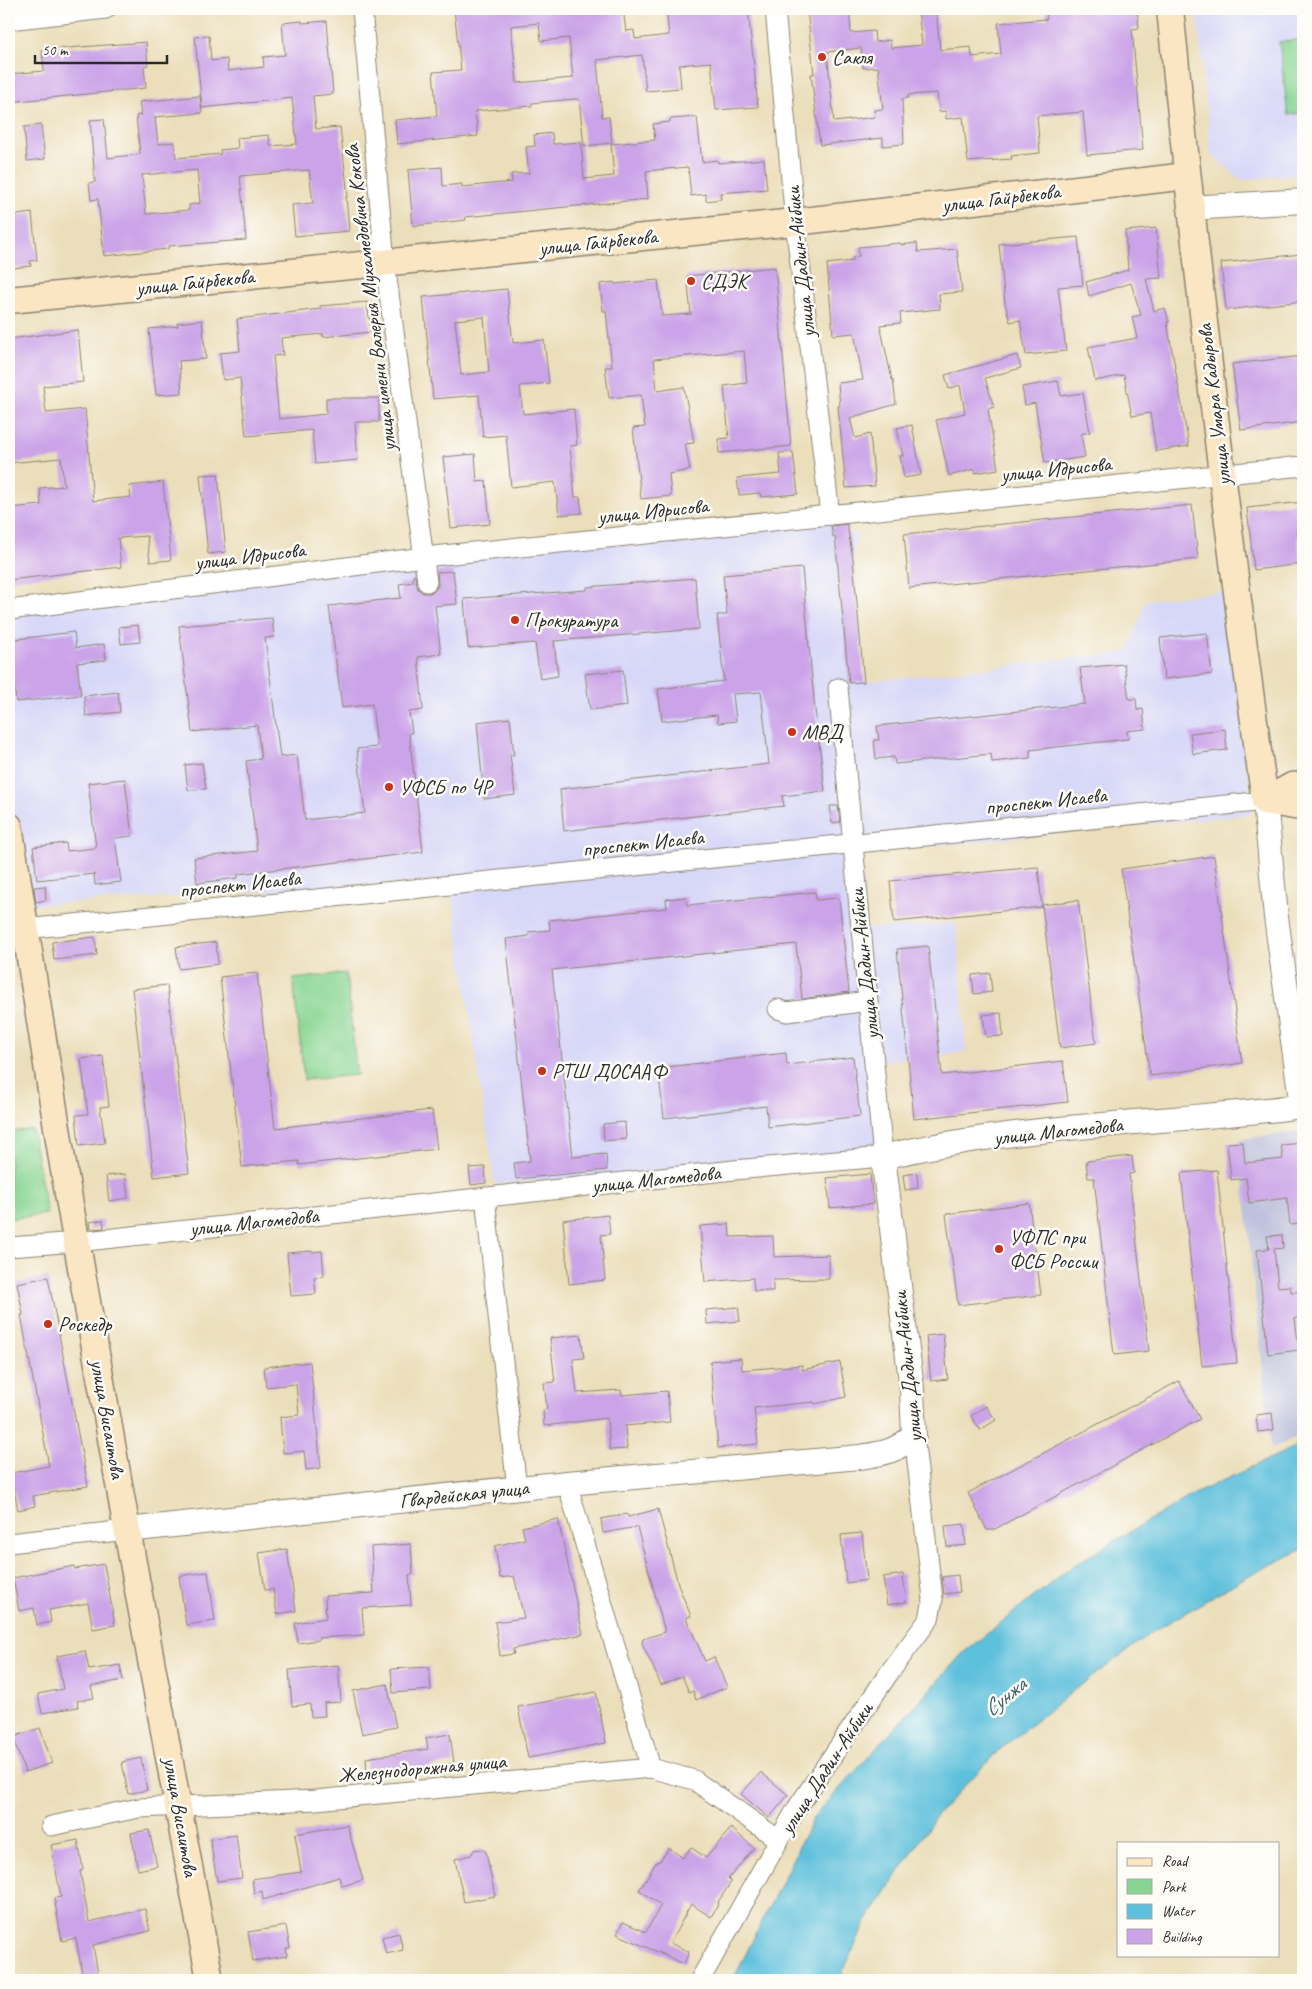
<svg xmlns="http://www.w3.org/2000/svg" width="1312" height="1989" font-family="Caveat,sans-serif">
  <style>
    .built { fill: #d7d7f8 }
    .industrial { fill: #bfc2dd }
    .green { fill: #88d593; stroke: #5a805f }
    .water { fill: #5dc0dc; stroke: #447684 }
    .building { fill: #cba3e8; fill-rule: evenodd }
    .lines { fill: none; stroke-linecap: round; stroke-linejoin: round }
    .minor-casing { stroke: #8b8472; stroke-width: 21 }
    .tertiary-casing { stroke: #8b8472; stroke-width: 26 }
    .secondary-casing { stroke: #8b8472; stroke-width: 29 }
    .minor { stroke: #fff; stroke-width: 19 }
    .tertiary { stroke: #fff; stroke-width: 24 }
    .secondary { stroke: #fbe6c4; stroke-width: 26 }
    .poi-dot { fill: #c8321e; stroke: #fdfcf7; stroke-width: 2 }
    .labels { text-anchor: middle; stroke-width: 5; stroke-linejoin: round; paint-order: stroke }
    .poi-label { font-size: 21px; fill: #2b2b2b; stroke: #fdfcf7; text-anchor: start }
    .street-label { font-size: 21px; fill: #2b2b2b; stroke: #fdfcf7 }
    .water-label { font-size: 22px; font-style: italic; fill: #3c5f69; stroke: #fdfcf7 }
  </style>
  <rect width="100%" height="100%" fill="#fdfcf7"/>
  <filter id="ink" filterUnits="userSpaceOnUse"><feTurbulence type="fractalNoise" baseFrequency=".02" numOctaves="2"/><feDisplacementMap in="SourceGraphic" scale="10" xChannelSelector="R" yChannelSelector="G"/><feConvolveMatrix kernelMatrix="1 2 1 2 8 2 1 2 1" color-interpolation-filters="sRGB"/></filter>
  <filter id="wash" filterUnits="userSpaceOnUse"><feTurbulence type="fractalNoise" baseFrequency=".0096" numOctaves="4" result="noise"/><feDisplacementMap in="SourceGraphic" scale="20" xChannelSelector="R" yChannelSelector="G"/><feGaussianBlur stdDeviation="1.12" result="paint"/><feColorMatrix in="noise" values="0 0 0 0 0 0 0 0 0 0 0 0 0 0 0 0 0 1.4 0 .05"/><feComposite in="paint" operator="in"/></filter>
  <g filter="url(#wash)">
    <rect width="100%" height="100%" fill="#ebdeba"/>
    <g class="built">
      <polygon points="1197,9 1303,9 1303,173 1241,180 1211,154"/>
      <polygon points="845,510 849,534 858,533 853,559 865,682 1128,652 1146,600 1232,591 1252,814 860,853 867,929 956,923 966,1052 880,1061 889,1154 495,1184 450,881 12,906 9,887 9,606"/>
    </g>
    <polygon class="industrial" points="1303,1132 1303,1434 1271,1449 1239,1139"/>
    <g class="green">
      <polygon points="1303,39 1303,113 1288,115 1279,42"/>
      <polygon points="346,973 357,1075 304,1080 293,979"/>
      <polygon points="32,1129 47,1214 9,1219 9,1132"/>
    </g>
    <polygon class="water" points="1303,1443 1303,1549 1246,1577 1151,1633 1076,1689 998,1751 936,1816 866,1922 839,1980 733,1980 813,1818 964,1652 1074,1565 1194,1494"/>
    <g id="blocks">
      <g class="building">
        <path d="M454 9H623L626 31 634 30 635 39 669 35 666 9H748L758 107 716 110 711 62 679 65 681 88 646 91 642 55 597 60 602 117H609L612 143 584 146 579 99H575L532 103V106L475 111 478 136 397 144 395 120 437 116 433 72 461 70ZM539 23 541 41 569 38 573 78 517 83 511 26Z"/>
        <path d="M807 9H849L851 33 874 31 875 42 890 40 891 48 922 45 918 9H936L940 50 971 47 972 57 1001 54 998 23 1047 19 1046 9H1137L1139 28 1132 29 1143 150 1087 155 1083 112 1037 116 1040 153 1011 156 1012 159 968 162 963 117 946 119V111L939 112 937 93 908 95V98L902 99 904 144 883 146V138L820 145 811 74H814ZM861 48 863 68 878 67 883 109 874 110 875 117 834 122 827 52Z"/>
        <path d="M302 21V23L327 21 333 94 313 96 316 129 340 127 348 196H346L349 231 295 236 292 205 313 203 309 170 240 176 246 240 168 246V249L104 256 98 199 91 200 89 183 95 182 90 120 104 119 108 158 140 154 136 116 141 115 139 102 200 96 202 113 155 117 158 144 174 142 176 158 221 154 220 150 238 148 237 138 269 135 270 146 297 144 292 98 202 108 195 37 209 36 211 61 227 59 228 71 264 67 263 57 285 55 282 23ZM197 170 200 203 189 205V210L146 214 142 175Z"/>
        <polygon points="146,42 148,65 144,66 146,88 9,102 9,74 44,71 42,50"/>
        <polygon points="697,117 702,162 717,160 718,163 764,159 767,189 720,193 721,199 706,201 706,194 691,196 688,167 646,171 648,199 465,217 466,220 413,226 408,170 442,167 443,186 462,184 462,187 512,182 511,174 529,173 526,147 535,146 534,135 552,133 553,144 581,142 584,179 614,176 611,144 655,140 653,124 670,122 670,119"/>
        <polygon points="41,125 45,159 27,161 24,127"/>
        <polygon points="32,213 37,260 30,261 31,266 12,268 11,263 9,263 9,216"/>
        <polygon points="1156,228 1161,278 1146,279 1154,311 1165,308 1169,322 1167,322 1189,446 1156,451 1150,413 1132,416 1124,375 1095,381 1088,347 1137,338 1132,317 1141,315 1131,283 1089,296 1086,282 1128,270 1125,231"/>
        <polygon points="1078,237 1083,285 1058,287 1066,351 1026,355 1020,320 1010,322 1005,303 999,244"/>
        <polygon points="901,243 901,245 917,243 918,252 957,249 962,292 939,294 940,309 900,313 901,323 880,325 892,380 893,380 896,404 850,418 855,438 870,434 875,486 846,488 838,406 840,406 838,383 863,380 854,333 833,335 827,264 853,261 853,257 859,256 858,247"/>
        <polygon points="1301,254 1303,301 1226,310 1221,263"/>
        <polygon points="775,267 791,446 719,453 718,439 729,438 724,386 747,383 744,351 654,359 657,391 684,387 694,443 685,444 690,470 669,474 671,496 641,499 633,428 645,427 641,395 609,398 605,367 612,367 606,311 603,311 600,284 614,282 614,284 658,280 662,316 691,314 687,276"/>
        <path d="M507 289 513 343 544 340 549 383 520 386 523 414 574 409 577 445 570 446 575 497H580L582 513 559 515 555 482 511 487 506 435 483 437 479 395 433 399 423 297ZM484 317 489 372 461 375 455 320Z"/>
        <polygon points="367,302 371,332 323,337 323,334 281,338 283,355 273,356 279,419 326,414 326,398 379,398 379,422 355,422 358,460 315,464 312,430 246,436 240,378 223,380 220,353 240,351 237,319 320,309 320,306"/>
        <polygon points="202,320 206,359 179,361 182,393 156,395 149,329 178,326 177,323"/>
        <polygon points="78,330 83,382 43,386 46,413 85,409 93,501 131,497 129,486 163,482 171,560 150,562 147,536 118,538 121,567 9,580 9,508 41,505 40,488 64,486 61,458 9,463 9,339"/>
        <polygon points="1017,355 1021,368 985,378 994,407 988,409 998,469 975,473 975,469 949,476 936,420 965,413 960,385 949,389 945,375"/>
        <polygon points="1303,356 1303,422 1241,430 1232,364"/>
        <polygon points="1058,381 1061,396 1083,393 1090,432 1081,434 1085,457 1045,463 1035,403 1025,405 1022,387"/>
        <polygon points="912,425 921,475 904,478 900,456 903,456 897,428"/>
        <polygon points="793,452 798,494 761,497 760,493 739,495 737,478 781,474 779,453"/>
        <polygon points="475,454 477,482 486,481 490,524 451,528 443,457"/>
        <polygon points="218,474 226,552 208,554 200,475"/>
        <polygon points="1303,502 1303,530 1297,531 1301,564 1254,570 1247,508"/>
        <polygon points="1192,505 1198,559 909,588 904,534"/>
        <polygon points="847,524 853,559 864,682 849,683 835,536 833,537 831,526"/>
        <polygon points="802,568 814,701 825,791 782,796 784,806 564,831 560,789 769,764 761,692 733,694 736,721 718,723 717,715 662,721 658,689 724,681 717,615 727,615 723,575"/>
        <polygon points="453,571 457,604 435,606 441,654 418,657 423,710 409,712 412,733 409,733 423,852 238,874 238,878 197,883 194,858 257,851 246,761 261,759 257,725 192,732 179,626 272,618 274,637 265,638 280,757 297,755 305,820 365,813 357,749 377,747 372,704 342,708 329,606 401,598 399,584 413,582 413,575 415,575 418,589 423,593 429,593 434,591 438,586 437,572"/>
        <polygon points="695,578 699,629 554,641 558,676 540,679 535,643 468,648 464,599 587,590 587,587"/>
        <polygon points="138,625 140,642 121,644 119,627"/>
        <polygon points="74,632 76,648 104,644 106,660 77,663 81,695 16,702 9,640"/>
        <polygon points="1207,633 1212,674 1164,679 1160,638"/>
        <polygon points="1124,664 1129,699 1136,699 1137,710 1143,709 1145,729 1127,731 1128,739 1030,750 1030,758 992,762 991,754 895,764 894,757 876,759 874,740 879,740 877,726 1085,704 1080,668"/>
        <polygon points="623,670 627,706 590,710 585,674"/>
        <polygon points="118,692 120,712 86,716 84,696"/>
        <polygon points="510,718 514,755 510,755 515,795 484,799 477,722"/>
        <polygon points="1225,729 1227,750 1193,754 1190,733"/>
        <polygon points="202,763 206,789 188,790 185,765"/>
        <polygon points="125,779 132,836 115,838 121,882 95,885 94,874 37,880 33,847 66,843 67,851 96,848 88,783"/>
        <polygon points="830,806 838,806 840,822 832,823"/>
        <polygon points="1214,856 1242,1063 1150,1076 1121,869"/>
        <polygon points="1038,867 1042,907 894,922 890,881"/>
        <polygon points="45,886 46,900 36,902 34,887"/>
        <polygon points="815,892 816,900 839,898 849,992 802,999 796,944 552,970 573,1157 606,1154 607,1170 516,1179 514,1163 530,1161 506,939 529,936 529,932 550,930 549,920 667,908 666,899 686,897 687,905"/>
        <polygon points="1078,900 1096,1043 1060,1048 1042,905"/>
        <polygon points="95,937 97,955 54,960 52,942"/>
        <polygon points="216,942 218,964 179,969 176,947"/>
        <polygon points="928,946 942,1075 1063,1061 1068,1102 914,1119 897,949"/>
        <polygon points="257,973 275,1128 432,1110 437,1149 299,1165 299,1161 242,1167 220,977"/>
        <polygon points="990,973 992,992 974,994 972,975"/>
        <polygon points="167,985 189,1173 154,1177 132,989"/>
        <polygon points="1001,1013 1003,1036 986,1037 983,1015"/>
        <polygon points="786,1053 787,1065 853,1057 860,1116 768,1127 766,1106 664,1118 658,1068"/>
        <polygon points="103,1056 109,1106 100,1107 105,1143 79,1146 76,1115 88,1114 81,1059"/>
        <polygon points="625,1122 626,1139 604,1141 603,1124"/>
        <polygon points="1243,1142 1245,1163 1283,1159 1281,1145 1303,1143 1303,1224 1290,1225 1287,1198 1249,1203 1246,1178 1231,1180 1227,1143"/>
        <polygon points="1132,1156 1134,1173 1129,1174 1149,1351 1114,1355 1094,1178 1088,1178 1086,1161"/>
        <polygon points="485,1167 486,1183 471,1185 469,1168"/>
        <polygon points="1217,1170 1237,1363 1202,1366 1181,1173"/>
        <polygon points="917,1173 918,1188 905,1190 903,1175"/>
        <polygon points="125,1174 128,1198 109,1201 106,1176"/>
        <polygon points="870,1174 873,1204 830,1208 827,1178"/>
        <polygon points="1029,1203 1041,1295 958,1305 946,1214"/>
        <polygon points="608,1215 610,1234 601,1235 605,1280 569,1284 563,1220"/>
        <polygon points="103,1220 104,1228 90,1229 89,1222"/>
        <polygon points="729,1224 730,1237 773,1236 774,1257 829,1255 829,1279 773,1280 773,1291 754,1291 753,1278 705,1282 700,1226"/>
        <polygon points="1282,1235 1283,1248 1274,1249 1278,1287 1290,1286 1291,1292 1301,1291 1303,1318 1295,1318 1299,1350 1268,1354 1257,1250 1269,1249 1267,1236"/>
        <polygon points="311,1251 312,1252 322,1251 324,1276 314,1277 316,1294 291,1296 287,1253"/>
        <polygon points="48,1277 88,1486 33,1496 35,1506 18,1510 11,1473 49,1466 21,1315 23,1315 17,1283"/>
        <polygon points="738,1307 740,1321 707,1324 706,1310"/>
        <polygon points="943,1334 948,1379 931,1381 926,1336"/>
        <polygon points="581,1335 584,1358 573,1359 577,1393 621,1390 622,1395 667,1391 670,1422 625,1426 627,1449 610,1450 607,1418 544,1426 543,1410 547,1409 544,1383 555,1382 550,1338"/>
        <polygon points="741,1358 742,1370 802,1365 802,1370 840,1362 846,1397 815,1404 814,1402 754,1408 758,1444 718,1448 710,1361"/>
        <polygon points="310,1362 321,1468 306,1470 304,1451 283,1453 280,1417 299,1415 296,1384 266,1387 264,1367"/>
        <polygon points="1179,1381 1200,1419 993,1530 987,1530 968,1493"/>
        <polygon points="986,1406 996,1420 980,1430 971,1416"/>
        <polygon points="1272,1413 1274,1430 1258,1432 1256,1415"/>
        <polygon points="658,1509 679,1587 691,1616 686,1618 705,1661 714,1657 727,1687 696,1700 693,1691 689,1692 682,1676 661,1685 642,1643 643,1639 665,1632 637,1527 603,1533 601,1519 627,1514 628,1517"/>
        <polygon points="558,1519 583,1634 513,1649 514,1654 500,1656 495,1622 524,1618 514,1576 500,1578 495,1546 525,1539 522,1527"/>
        <polygon points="964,1524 966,1545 947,1547 945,1526"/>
        <polygon points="862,1533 867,1580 846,1583 841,1535"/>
        <polygon points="411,1544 413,1574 409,1575 411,1605 362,1608 364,1635 318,1638 319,1640 298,1643 295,1623 326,1618 325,1596 374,1593 371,1547"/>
        <polygon points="287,1549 296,1611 277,1614 273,1589 265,1590 259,1553"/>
        <polygon points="104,1564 115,1625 93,1629 88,1603 49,1610 51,1622 37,1625 34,1608 19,1611 13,1578 74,1566 75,1569"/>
        <polygon points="208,1572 215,1621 186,1625 179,1576"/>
        <polygon points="903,1574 906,1602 887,1605 883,1577"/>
        <polygon points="958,1575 960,1592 944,1594 942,1577"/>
        <polygon points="85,1651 89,1670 120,1665 123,1680 91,1686 94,1698 77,1701 78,1707 42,1713 38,1694 63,1689 57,1656"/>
        <polygon points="338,1665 341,1702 324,1703 325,1716 311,1717 310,1704 292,1706 289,1670"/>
        <polygon points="429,1667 431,1690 393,1693 391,1669"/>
        <polygon points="387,1684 396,1727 362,1734 353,1691"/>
        <polygon points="596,1692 606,1743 528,1758 518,1707"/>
        <polygon points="40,1728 52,1763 25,1772 13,1737"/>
        <polygon points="450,1734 454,1763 367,1777 366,1758 428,1749 426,1738"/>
        <polygon points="141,1758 147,1790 128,1794 122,1762"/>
        <polygon points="761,1772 788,1795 769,1818 741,1794"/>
        <polygon points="347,1825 363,1880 342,1886 339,1877 263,1900 262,1891 254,1893 252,1879 301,1872 295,1834"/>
        <polygon points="731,1828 754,1848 728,1879 731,1882 718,1902 719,1903 711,1917 691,1904 670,1943 689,1952 684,1964 617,1934 623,1922 646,1932 661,1905 639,1890 657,1861 659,1862 669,1848 683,1858 691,1847 706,1858"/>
        <polygon points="149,1830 157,1866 138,1870 131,1833"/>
        <polygon points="236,1835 242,1878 217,1881 210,1839"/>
        <polygon points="78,1840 83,1870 80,1871 89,1922 145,1909 150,1931 93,1945 99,1980 83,1980 76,1938 62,1941 54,1898 61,1897 51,1845"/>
        <polygon points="482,1849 486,1852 495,1896 464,1902 455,1859 471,1855 474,1850"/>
        <polygon points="286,1926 290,1948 286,1948 287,1956 253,1961 248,1932"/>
        <polygon points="399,1933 403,1950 386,1954 382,1937"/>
      </g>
    </g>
  </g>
  <g filter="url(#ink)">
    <use href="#blocks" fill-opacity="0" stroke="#8b8472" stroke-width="1"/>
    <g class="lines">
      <g class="minor-casing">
        <g id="minor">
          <polyline points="362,9 385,263 427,582"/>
          <polyline points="775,9 795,222 830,515"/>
          <polyline points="9,20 106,9"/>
          <polyline points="9,610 424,557 1303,466"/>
          <polyline points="25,929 1265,801"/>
          <polyline points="778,1009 787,1012 868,1001"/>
          <polyline points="485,1197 517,1489"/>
          <polyline points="9,1247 77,1242 734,1170 883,1157 838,688"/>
          <polyline points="567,1483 651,1768"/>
          <polyline points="9,1543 127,1530"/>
          <polyline points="51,1826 139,1808 316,1800 651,1768 694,1780 779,1840"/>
          <polyline points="700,1980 797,1808 889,1673 929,1619 933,1599 914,1436"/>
        </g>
      </g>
      <g class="tertiary-casing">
        <g id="tertiary">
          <polyline points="1191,208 1303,201"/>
          <path d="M127 1530 567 1483 860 1457C885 1453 894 1452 914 1436L912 1389 883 1157C1020 1124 1162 1124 1302 1106L1276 917 1265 801"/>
        </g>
      </g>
      <g class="secondary-casing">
        <g id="secondary">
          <path d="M1170 9C1197 273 1228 538 1265 801"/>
          <polyline points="9,300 795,222 1187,176"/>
          <polyline points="1265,801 1292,786 1303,785"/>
          <polyline points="1265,801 1294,806 1303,805"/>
          <polyline points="9,826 62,1159 127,1530 210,1980"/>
        </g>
      </g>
      <use href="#minor" class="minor"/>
      <use href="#tertiary" class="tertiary"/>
      <use href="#secondary" class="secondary"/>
    </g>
  </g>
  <g class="poi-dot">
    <circle cx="822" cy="57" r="5"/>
    <circle cx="691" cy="281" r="5"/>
    <circle cx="515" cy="620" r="5"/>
    <circle cx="792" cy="732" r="5"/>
    <circle cx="389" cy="787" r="5"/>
    <circle cx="542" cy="1071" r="5"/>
    <circle cx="999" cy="1249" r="5"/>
    <circle cx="48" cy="1324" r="5"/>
  </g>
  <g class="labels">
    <g class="poi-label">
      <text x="832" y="64">Сакля</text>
      <text x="701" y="288">СДЭК</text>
      <text x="525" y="627">Прокуратура</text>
      <text x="802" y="739">МВД</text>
      <text x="399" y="794">УФСБ по ЧР</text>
      <text x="552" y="1078">РТШ ДОСААФ</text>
      <text x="1009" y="1244">УФПС при<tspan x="1009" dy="24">ФСБ России</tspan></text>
      <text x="58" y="1331">Роскедр</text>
    </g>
    <g class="street-label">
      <text transform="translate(1001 198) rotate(-7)" y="7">улица Гайрбекова</text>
      <text transform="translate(598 242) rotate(-6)" y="7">улица Гайрбекова</text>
      <text transform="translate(800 262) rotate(-96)" y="7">улица Дадин-Айбики</text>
      <text transform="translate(195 282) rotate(-6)" y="7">улица Гайрбекова</text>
      <text transform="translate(370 298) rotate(-97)" y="7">улица имени Валерия Мухамедовича Кокова</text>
      <text transform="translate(1214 405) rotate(-97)" y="7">улица Умара Кадырова</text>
      <text transform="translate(1056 469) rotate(-6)" y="7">улица Идрисова</text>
      <text transform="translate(653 511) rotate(-6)" y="7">улица Идрисова</text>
      <text transform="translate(250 556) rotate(-7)" y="7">улица Идрисова</text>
      <text transform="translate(1046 801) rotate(-6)" y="7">проспект Исаева</text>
      <text transform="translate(643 843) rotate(-6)" y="7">проспект Исаева</text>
      <text transform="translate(240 884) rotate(-6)" y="7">проспект Исаева</text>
      <text transform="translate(864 964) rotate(-96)" y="7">улица Дадин-Айбики</text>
      <text transform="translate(1058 1131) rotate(-6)" y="7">улица Магомедова</text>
      <text transform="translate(656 1179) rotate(-6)" y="7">улица Магомедова</text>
      <text transform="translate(254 1222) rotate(-6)" y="7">улица Магомедова</text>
      <text transform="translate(907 1367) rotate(-96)" y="7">улица Дадин-Айбики</text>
      <text transform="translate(108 1419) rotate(80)" y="7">улица Висаитова</text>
      <text transform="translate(464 1494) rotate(-6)" y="7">Гвардейская улица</text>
      <text transform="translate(422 1768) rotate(-5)" y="7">Железнодорожная улица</text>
      <text transform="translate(826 1768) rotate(-57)" y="7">улица Дадин-Айбики</text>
      <text transform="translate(181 1817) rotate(80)" y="7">улица Висаитова</text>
    </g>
    <g class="water-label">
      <text transform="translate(1004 1696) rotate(-39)" y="8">Сунжа</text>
    </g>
  </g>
  <rect width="1312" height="1989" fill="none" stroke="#fdfcf7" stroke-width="30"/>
  <rect x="1117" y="1842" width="162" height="115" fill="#fdfcf7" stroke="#a9a8a5"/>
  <rect x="1127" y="1858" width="25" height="8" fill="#fbe6c4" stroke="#a9a8a5"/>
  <text x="1162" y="1866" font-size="15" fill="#2b2b2b">Road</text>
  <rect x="1127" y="1879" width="25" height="15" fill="#88d593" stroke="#a9a8a5"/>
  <text x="1162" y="1892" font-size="15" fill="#2b2b2b">Park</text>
  <rect x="1127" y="1904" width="25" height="15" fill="#5dc0dc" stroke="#a9a8a5"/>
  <text x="1162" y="1916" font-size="15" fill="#2b2b2b">Water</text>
  <rect x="1127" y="1929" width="25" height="15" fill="#cba3e8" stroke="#a9a8a5"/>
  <text x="1162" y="1942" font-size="15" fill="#2b2b2b">Building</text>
  <path d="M35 55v8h132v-8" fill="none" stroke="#2b2b2b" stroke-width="2.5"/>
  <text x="42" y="55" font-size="15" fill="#2b2b2b" stroke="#fdfcf7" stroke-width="4" paint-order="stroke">50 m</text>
</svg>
